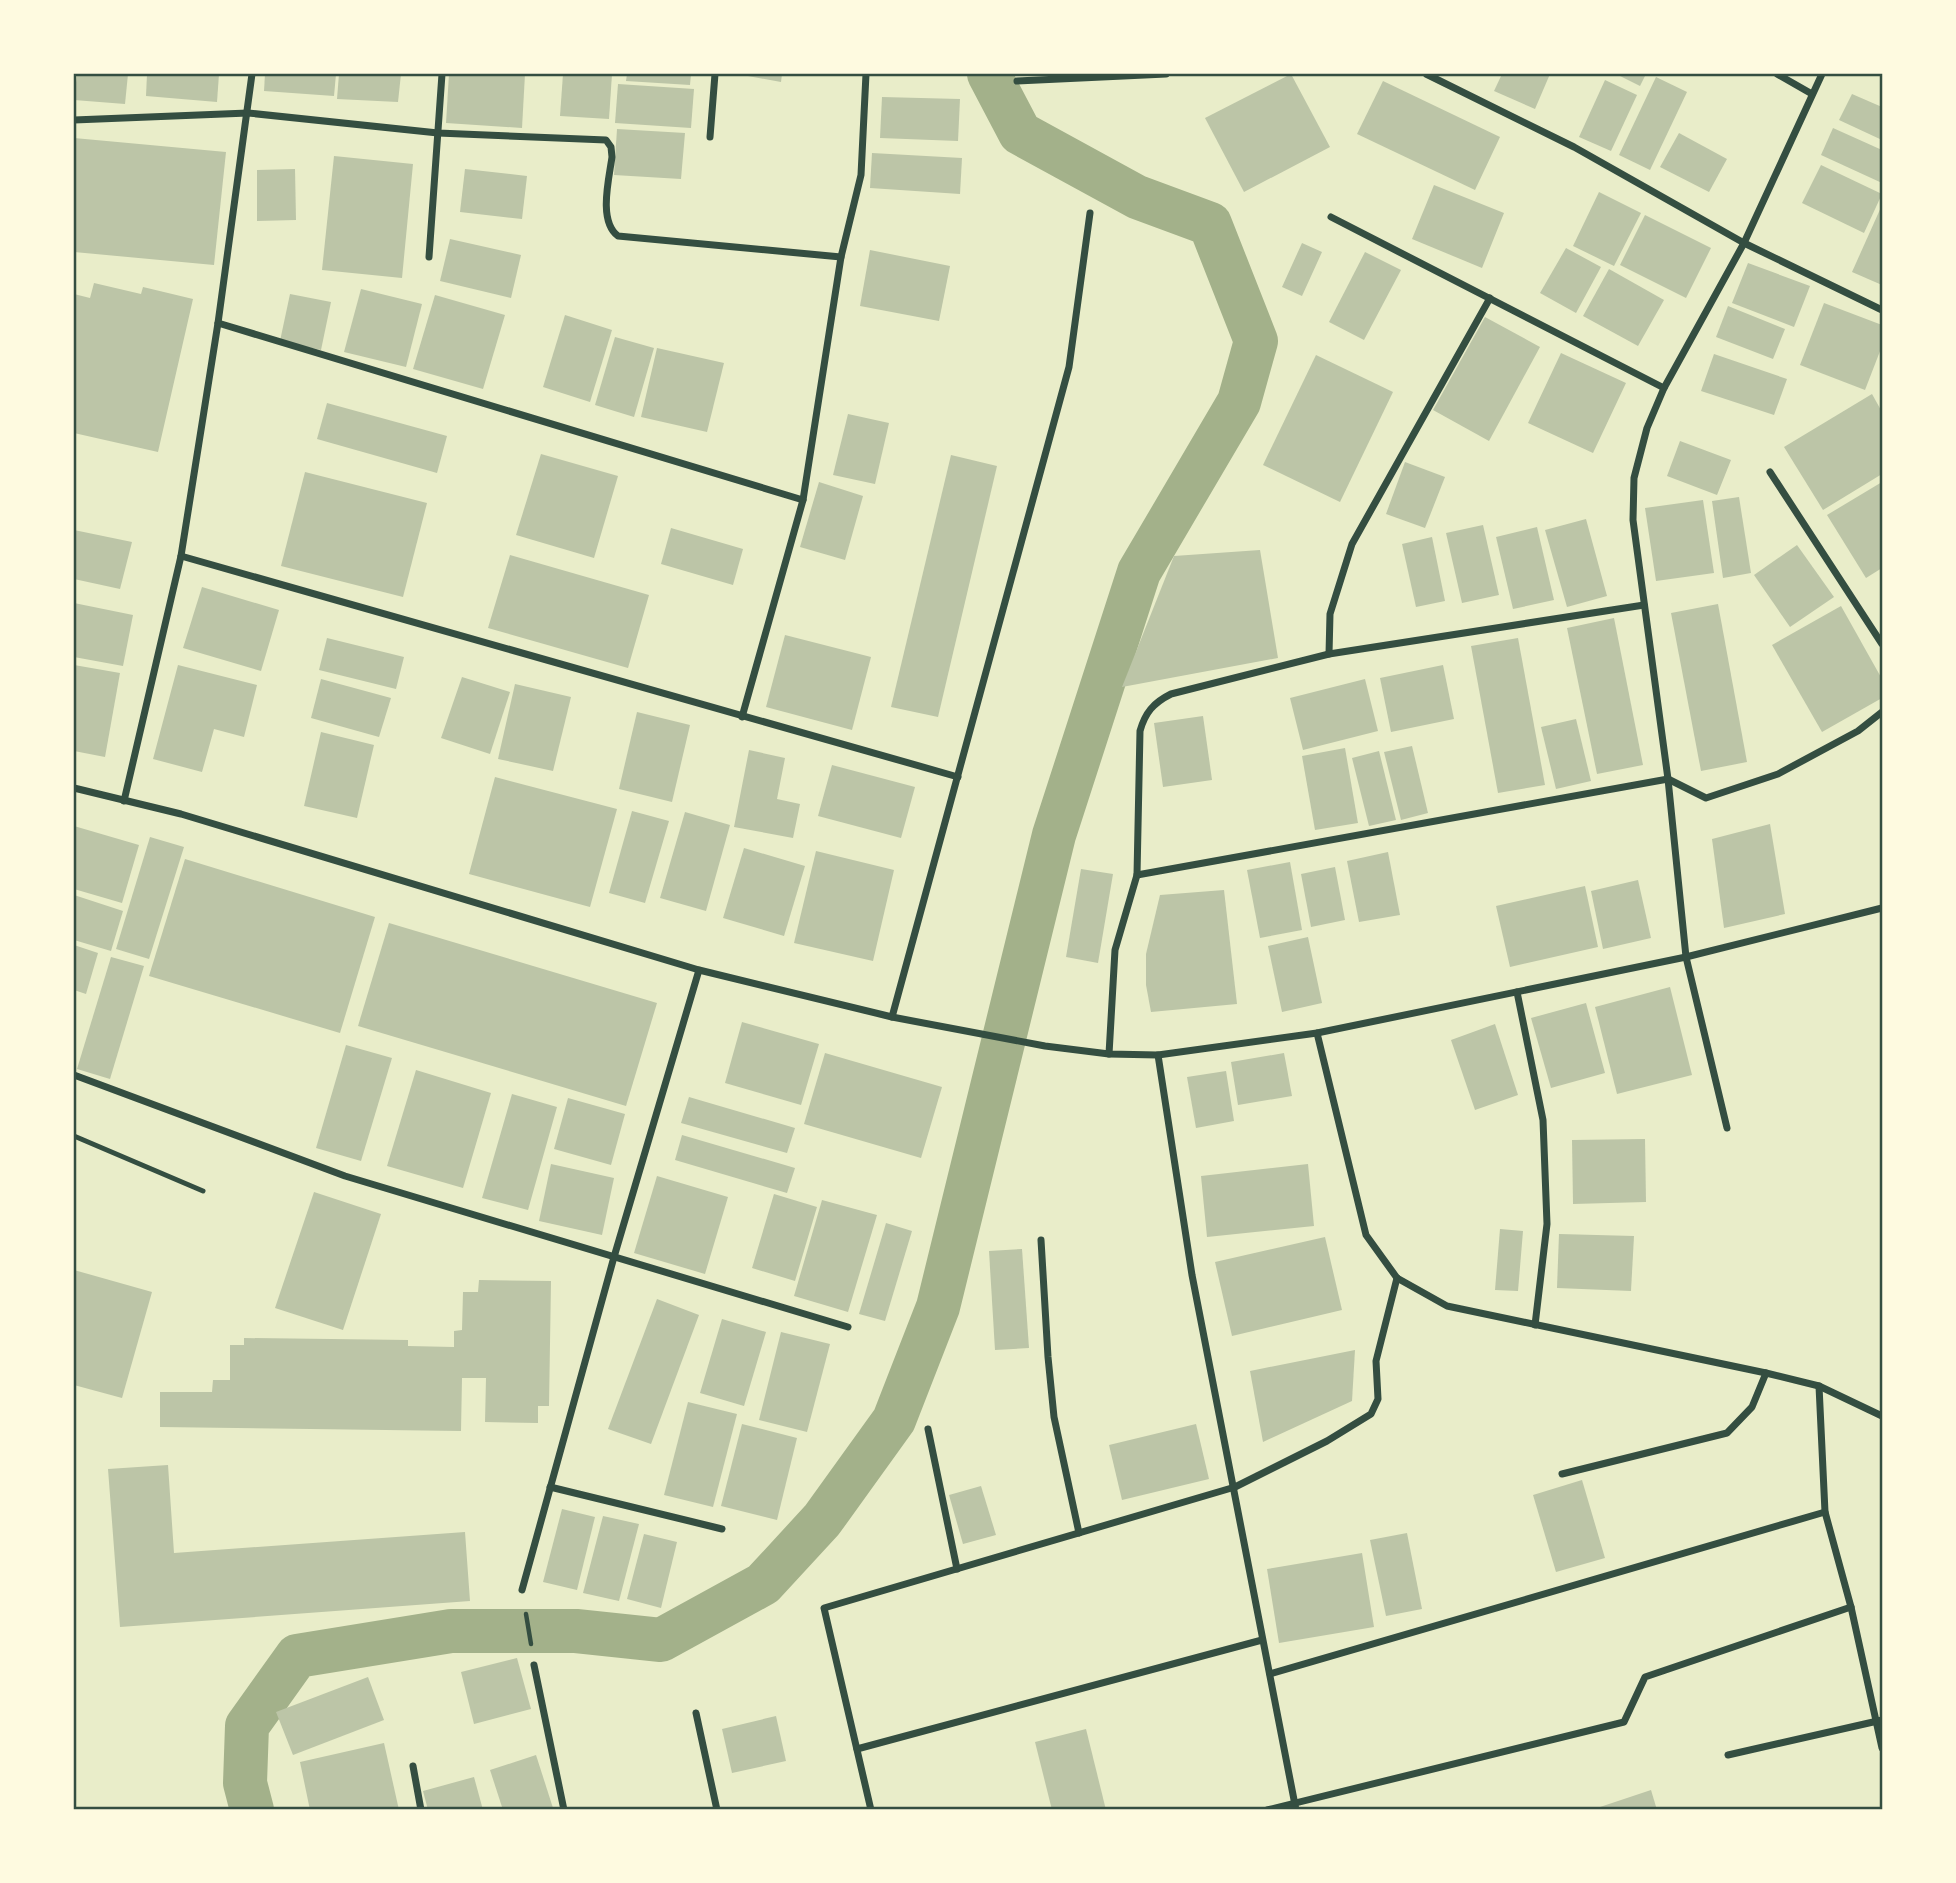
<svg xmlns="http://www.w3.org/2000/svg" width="1956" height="1883" font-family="Figtree,sans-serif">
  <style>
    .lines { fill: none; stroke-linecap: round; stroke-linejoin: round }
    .canal { stroke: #a3b18a; stroke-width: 44 }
    .building { fill: #bcc5a7 }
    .path { stroke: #344e41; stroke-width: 4.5 }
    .service { stroke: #344e41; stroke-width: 5 }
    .minor { stroke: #344e41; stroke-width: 7 }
    .neatline { fill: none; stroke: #344e41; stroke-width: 2.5 }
  </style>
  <rect width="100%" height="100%" fill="#e9edc9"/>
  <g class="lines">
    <polyline class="canal" points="252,1810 245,1783 247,1726 297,1656 451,1631 576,1631 661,1640 763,1584 822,1520 894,1420 938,1307 1054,835 1139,572 1239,402 1256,341 1210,224 1137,197 1020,133 989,74"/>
  </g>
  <g class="building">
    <polygon points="77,74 128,74 125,104 74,100"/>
    <polygon points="147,74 219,74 217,102 146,96"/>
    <polygon points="265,74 336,74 334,96 264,91"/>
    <polygon points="339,74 401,74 398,102 337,99"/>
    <polygon points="449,74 525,74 522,128 446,123"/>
    <polygon points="563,74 612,74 609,119 560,116"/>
    <polygon points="627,74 691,74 690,85 626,81"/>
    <polygon points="737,74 782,74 781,82"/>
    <polygon points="1291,74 1330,147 1244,192 1205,118"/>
    <polygon points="1502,74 1550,74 1535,109 1494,91"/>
    <polygon points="1616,74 1646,74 1640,86"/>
    <polygon points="1656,77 1687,92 1650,170 1619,155"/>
    <polygon points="1605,80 1637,95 1611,151 1579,137"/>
    <polygon points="1383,81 1500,137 1475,190 1357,134"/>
    <polygon points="618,84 694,89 691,128 615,123"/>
    <polygon points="1852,94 1882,107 1882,140 1839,120"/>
    <polygon points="882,97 960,99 958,141 880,138"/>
    <polygon points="1833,128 1882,150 1882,183 1821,155"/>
    <polygon points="617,129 685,133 681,179 614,175"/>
    <polygon points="1679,133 1727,159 1709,192 1660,167"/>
    <polygon points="74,138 226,152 214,265 74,252"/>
    <polygon points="872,153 962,158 960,194 870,188"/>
    <polygon points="334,156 413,164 402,278 322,270"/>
    <polygon points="1821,165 1882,194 1864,233 1802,203"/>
    <polygon points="295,169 296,220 257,221 257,170"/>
    <polygon points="465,169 527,176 522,219 460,212"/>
    <polygon points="1434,185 1504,213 1482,268 1412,239"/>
    <polygon points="1599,192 1641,213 1614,266 1573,246"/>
    <polygon points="1882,205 1882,285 1852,272"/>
    <polygon points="1645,215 1711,248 1686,298 1620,265"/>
    <polygon points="450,239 521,255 511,298 440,281"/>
    <polygon points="1302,243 1322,252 1302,296 1282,287"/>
    <polygon points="1566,248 1601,267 1576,313 1540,293"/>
    <polygon points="870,250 950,266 939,321 860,306"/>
    <polygon points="1365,252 1401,270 1364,340 1329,322"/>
    <polygon points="1748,263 1810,286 1794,327 1732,303"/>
    <polygon points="1609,269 1664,300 1638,346 1583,316"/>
    <polygon points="94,283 141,294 143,287 193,299 158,452 74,433 74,294 90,298"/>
    <polygon points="361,289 422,304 406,367 344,352"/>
    <polygon points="290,294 331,302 321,350 280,341"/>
    <polygon points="435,295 505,315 483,389 413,369"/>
    <polygon points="1824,303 1882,325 1882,346 1865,390 1800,365"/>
    <polygon points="1728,306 1785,329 1773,359 1716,337"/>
    <polygon points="565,315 612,330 590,402 543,387"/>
    <polygon points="1485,317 1540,347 1489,441 1433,410"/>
    <polygon points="615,337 654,348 634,417 595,405"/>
    <polygon points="657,348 724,363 707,432 641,417"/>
    <polygon points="1561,353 1626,383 1593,453 1528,423"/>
    <polygon points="1714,354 1787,379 1774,415 1701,391"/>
    <polygon points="1316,355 1393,392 1340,502 1263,465"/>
    <polygon points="1872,394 1882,412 1882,474 1823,510 1784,447"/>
    <polygon points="327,403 447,436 437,473 317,439"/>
    <polygon points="848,414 889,423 875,484 833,475"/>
    <polygon points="1680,441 1731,460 1717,495 1667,476"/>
    <polygon points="541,454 618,476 594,558 516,535"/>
    <polygon points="951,455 997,466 938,717 891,707"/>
    <polygon points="1405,462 1445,477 1425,528 1386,514"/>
    <polygon points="305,472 427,503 403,597 281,566"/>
    <polygon points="819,482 863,496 845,560 800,547"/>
    <polygon points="1882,482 1882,568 1866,578 1827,515"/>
    <polygon points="1739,497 1751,573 1723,578 1712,501"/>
    <polygon points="1703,500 1714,573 1656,581 1645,508"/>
    <polygon points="1586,519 1607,596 1567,607 1545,530"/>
    <polygon points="1483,525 1499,595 1462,603 1446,533"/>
    <polygon points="1537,527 1554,600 1513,609 1496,537"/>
    <polygon points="671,528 743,549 733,585 661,564"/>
    <polygon points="74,530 132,542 120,589 74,579"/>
    <polygon points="1432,537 1445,601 1416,607 1402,544"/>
    <polygon points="1797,545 1834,597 1790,627 1754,575"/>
    <polygon points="1260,550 1278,658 1122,687 1174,556"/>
    <polygon points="510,555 649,595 628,668 488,628"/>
    <polygon points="202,587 279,610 261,671 183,648"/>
    <polygon points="74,603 133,615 123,666 74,657"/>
    <polygon points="1718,604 1747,762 1701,771 1671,613"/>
    <polygon points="1841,606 1882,679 1882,698 1822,732 1772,645"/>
    <polygon points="1614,618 1643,765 1597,774 1567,628"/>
    <polygon points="785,635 871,657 852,730 766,707"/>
    <polygon points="327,638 404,657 396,689 319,670"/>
    <polygon points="1518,638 1545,785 1498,793 1471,646"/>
    <polygon points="74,665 120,673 105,757 74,751"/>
    <polygon points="178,665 257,685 244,737 214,729 202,772 153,759"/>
    <polygon points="1443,665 1454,719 1391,732 1380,678"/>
    <polygon points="462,677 510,692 490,754 441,738"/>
    <polygon points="321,679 391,698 379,737 311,718"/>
    <polygon points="1365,679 1378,731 1303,750 1290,698"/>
    <polygon points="515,684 571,697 553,771 498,759"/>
    <polygon points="637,712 690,725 672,802 619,789"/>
    <polygon points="1203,716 1212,780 1163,787 1154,723"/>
    <polygon points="1576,719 1591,781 1556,789 1541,727"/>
    <polygon points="321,732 374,745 357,818 304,806"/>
    <polygon points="1412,746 1428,813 1401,820 1384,752"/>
    <polygon points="1345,748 1358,823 1315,830 1302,756"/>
    <polygon points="749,750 785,758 777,799 800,804 793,838 734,827"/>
    <polygon points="1379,751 1396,820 1369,826 1352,758"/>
    <polygon points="832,765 915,787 901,838 818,816"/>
    <polygon points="495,777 617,809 590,907 469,874"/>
    <polygon points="632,811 669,821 645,903 609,893"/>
    <polygon points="685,812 730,825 706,911 660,898"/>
    <polygon points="1770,824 1785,914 1724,928 1712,839"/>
    <polygon points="74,826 139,845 122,903 74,889"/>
    <polygon points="150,837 184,847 149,959 116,949"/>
    <polygon points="744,848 805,866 784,936 723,918"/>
    <polygon points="816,851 894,870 873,961 794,943"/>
    <polygon points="1388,852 1400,915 1359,922 1347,861"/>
    <polygon points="185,859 375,917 340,1033 149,976"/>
    <polygon points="1290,862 1302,930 1260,938 1247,870"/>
    <polygon points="1335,867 1345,920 1311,927 1301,874"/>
    <polygon points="1081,869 1113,874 1098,963 1066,957"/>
    <polygon points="1638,880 1651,938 1603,949 1591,891"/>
    <polygon points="1585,886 1598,947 1510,967 1496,906"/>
    <polygon points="1224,890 1237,1004 1151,1012 1146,985 1146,954 1160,895"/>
    <polygon points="74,895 123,911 111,951 74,940"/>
    <polygon points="389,923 657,1003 626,1106 358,1026"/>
    <polygon points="1308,937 1322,1003 1282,1012 1268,946"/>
    <polygon points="74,945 98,953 86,994 74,990"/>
    <polygon points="111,957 144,966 110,1079 77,1069"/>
    <polygon points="1670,987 1692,1075 1617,1094 1595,1007"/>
    <polygon points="1586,1003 1605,1073 1551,1088 1531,1018"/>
    <polygon points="742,1022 819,1044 801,1105 725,1083"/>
    <polygon points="1495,1024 1518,1095 1475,1110 1451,1040"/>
    <polygon points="346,1045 392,1058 361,1161 316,1148"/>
    <polygon points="825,1053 942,1087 921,1158 804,1124"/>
    <polygon points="1284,1053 1292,1096 1238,1105 1231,1062"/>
    <polygon points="416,1070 491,1093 463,1188 387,1166"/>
    <polygon points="1226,1071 1234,1121 1196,1128 1187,1077"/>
    <polygon points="512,1094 557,1107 528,1210 482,1198"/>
    <polygon points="689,1097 795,1128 787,1153 681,1123"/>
    <polygon points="568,1098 625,1114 611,1165 554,1149"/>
    <polygon points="682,1135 795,1168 787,1193 675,1160"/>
    <polygon points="1645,1139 1646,1202 1573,1204 1572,1140"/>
    <polygon points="551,1164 614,1178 602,1235 539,1221"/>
    <polygon points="1308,1164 1314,1226 1207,1237 1201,1176"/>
    <polygon points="657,1176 728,1197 705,1274 634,1253"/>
    <polygon points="314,1192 381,1214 343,1330 275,1308"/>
    <polygon points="774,1194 817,1207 795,1281 752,1268"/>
    <polygon points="822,1200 877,1215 848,1312 794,1296"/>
    <polygon points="886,1223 912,1231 885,1321 859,1314"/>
    <polygon points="1500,1229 1523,1231 1518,1291 1495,1290"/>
    <polygon points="1559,1234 1634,1236 1631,1291 1557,1288"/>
    <polygon points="1325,1237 1342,1310 1232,1336 1215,1262"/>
    <polygon points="1022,1249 1029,1348 995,1350 989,1251"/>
    <polygon points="74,1270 152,1292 122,1398 74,1385"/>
    <polygon points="479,1280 551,1281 549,1406 538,1406 538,1423 485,1422 486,1378 462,1378 461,1431 160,1427 160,1392 212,1392 213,1380 230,1380 230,1345 244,1345 244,1338 408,1340 408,1346 454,1347 454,1331 462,1330 463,1292 478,1292"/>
    <polygon points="657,1299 699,1315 651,1444 608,1429"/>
    <polygon points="722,1319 766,1332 744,1406 700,1393"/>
    <polygon points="781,1332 830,1344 807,1432 759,1420"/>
    <polygon points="1355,1350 1352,1401 1263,1442 1250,1371"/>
    <polygon points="688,1402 737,1414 713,1507 664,1495"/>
    <polygon points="742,1424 797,1438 777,1520 721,1506"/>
    <polygon points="1196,1424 1209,1479 1122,1500 1109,1445"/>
    <polygon points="168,1465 174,1553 465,1532 470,1601 120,1627 108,1469"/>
    <polygon points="1582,1480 1605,1558 1556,1572 1533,1495"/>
    <polygon points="981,1486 996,1535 963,1544 949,1495"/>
    <polygon points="562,1509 595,1517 577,1590 543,1582"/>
    <polygon points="603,1516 639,1524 619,1601 583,1593"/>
    <polygon points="1407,1533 1422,1609 1386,1616 1370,1540"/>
    <polygon points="644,1534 677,1542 661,1608 627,1599"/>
    <polygon points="1362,1553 1374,1627 1279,1643 1267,1569"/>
    <polygon points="517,1658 531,1709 474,1724 461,1672"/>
    <polygon points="368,1677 384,1720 293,1755 276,1712"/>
    <polygon points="776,1716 786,1761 732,1773 722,1729"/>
    <polygon points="1086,1729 1106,1810 1052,1810 1035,1742"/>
    <polygon points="384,1743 399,1810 310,1810 300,1762"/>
    <polygon points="536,1755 553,1808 503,1810 490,1770"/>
    <polygon points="474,1777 483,1810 428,1810 423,1791"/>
    <polygon points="1651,1790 1657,1810 1594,1810 1594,1809"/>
  </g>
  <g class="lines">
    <polyline class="path" points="526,1614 531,1644"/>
    <polyline class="service" points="74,1136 203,1191"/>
    <g class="minor">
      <polyline points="1426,74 1574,147 1744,243 1882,310"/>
      <polyline points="1777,74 1812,94"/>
      <polyline points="1017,81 1166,74"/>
      <path d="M74 120 248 113 438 133 606 140 611 147 612 157C609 179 598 221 618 236L841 257"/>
      <polyline points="710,137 715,74"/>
      <polyline points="1331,217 1664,388"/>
      <polyline points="429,257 442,74"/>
      <polyline points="218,323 803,500"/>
      <polyline points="1770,472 1882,644"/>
      <polyline points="181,556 958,777"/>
      <polyline points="1329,654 1330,614 1352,544 1490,298"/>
      <polyline points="742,717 803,500 841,257 861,175 866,74"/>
      <polyline points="74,788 181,814 699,970 892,1017 1045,1046 1109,1054 1158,1055 1317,1033 1686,957 1882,908"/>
      <polyline points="124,801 181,556 218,323 252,74"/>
      <polyline points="1137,875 1668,779 1706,798 1778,774 1858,731 1882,712"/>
      <polyline points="1517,992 1543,1120 1547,1224 1535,1325"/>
      <polyline points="892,1017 1069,367 1090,213"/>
      <polyline points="1317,1033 1366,1235 1397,1278 1447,1306 1766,1373 1819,1386 1882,1416"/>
      <path d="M1109 1054 1115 950 1137 875 1140 731C1145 713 1153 703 1171 694L1329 654 1644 605"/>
      <polyline points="1158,1055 1192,1275 1296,1810"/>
      <polyline points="74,1075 345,1176 848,1327"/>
      <polyline points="1727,1128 1686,957 1668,779 1633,520 1634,478 1647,428 1664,388 1744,243 1822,74"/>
      <polyline points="1041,1240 1048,1357 1054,1417 1079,1533"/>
      <polyline points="1819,1386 1825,1512 1851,1607 1882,1748"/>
      <polyline points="928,1429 957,1569"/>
      <polyline points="1562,1474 1727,1433 1752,1407 1766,1373"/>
      <polyline points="550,1487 722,1529"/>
      <polyline points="522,1590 614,1257 699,970"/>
      <polyline points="534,1665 564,1810"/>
      <polyline points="1270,1674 1825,1512"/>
      <polyline points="696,1713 717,1810"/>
      <polyline points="857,1749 1262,1640"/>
      <polyline points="1728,1755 1882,1720"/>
      <polyline points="413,1766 421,1810"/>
      <polyline points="871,1810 824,1608 1235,1487 1327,1441 1371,1414 1378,1399 1376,1361 1397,1278"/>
      <polyline points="1267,1810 1624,1722 1645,1677 1851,1607"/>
    </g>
  </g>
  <rect width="1956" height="1883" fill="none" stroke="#fefae0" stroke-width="150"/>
  <rect x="75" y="75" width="1806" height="1733" class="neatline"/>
</svg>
